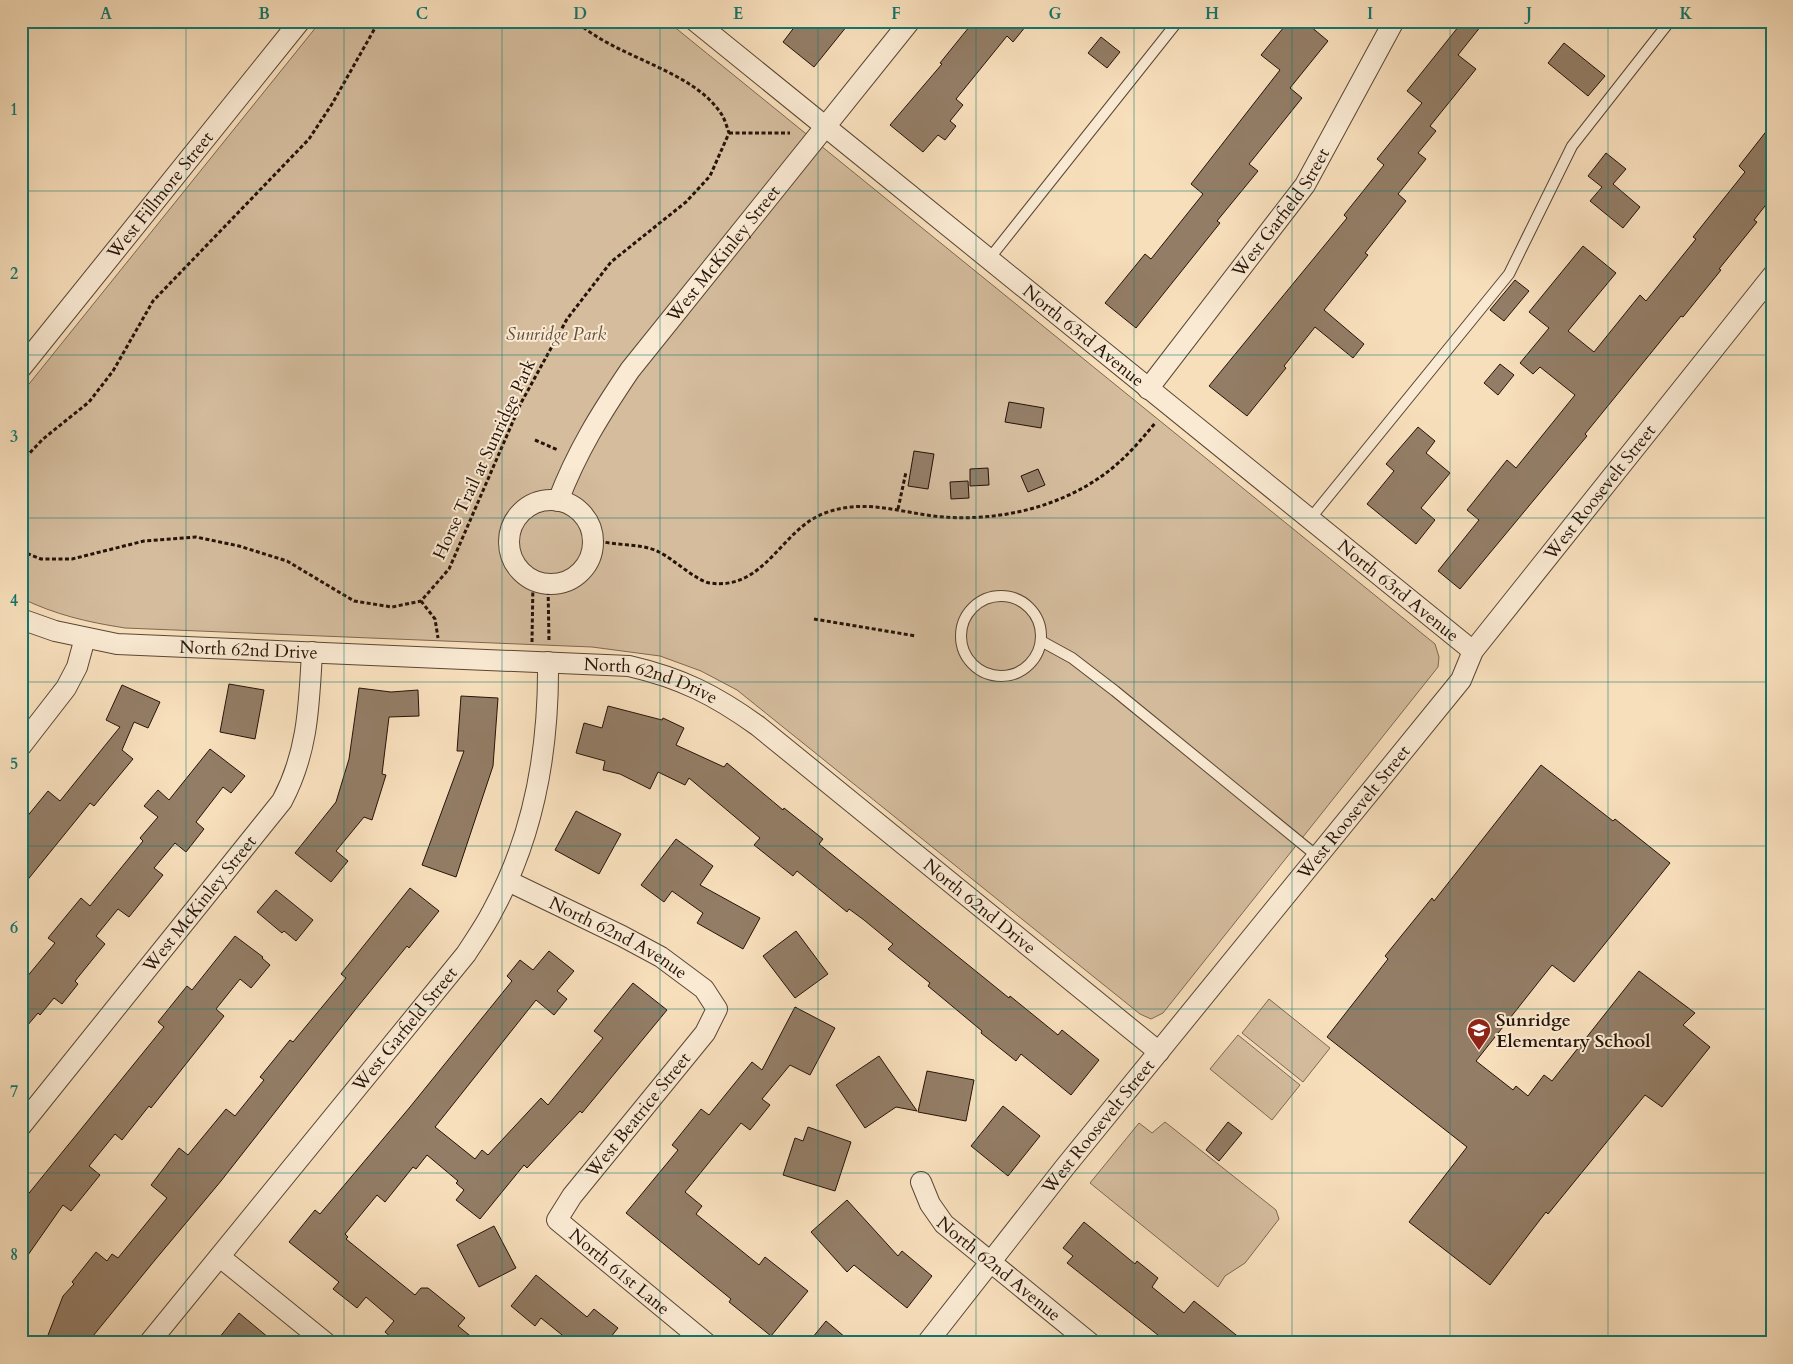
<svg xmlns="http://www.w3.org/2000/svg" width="1793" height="1364" font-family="Cardo,serif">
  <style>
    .green { fill: #d4bc9d; stroke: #7d6852 }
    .building { fill: #937d66; stroke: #261308 }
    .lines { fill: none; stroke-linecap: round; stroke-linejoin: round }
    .service-casing { stroke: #5a4635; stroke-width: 12 }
    .minor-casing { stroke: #5a4635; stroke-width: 22 }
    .path { stroke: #261308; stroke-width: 3; stroke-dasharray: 4 2.5; stroke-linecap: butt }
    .service { stroke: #faead3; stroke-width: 10 }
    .minor { stroke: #faead3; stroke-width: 20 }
    .grid { fill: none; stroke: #0f766e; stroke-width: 1; stroke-opacity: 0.55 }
    .labels { text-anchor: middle; stroke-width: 4; stroke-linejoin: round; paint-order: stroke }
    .street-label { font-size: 18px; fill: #261308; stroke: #faead3 }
    .park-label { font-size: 18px; font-style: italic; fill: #634e3c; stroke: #faead3 }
    .poi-label { font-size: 18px; font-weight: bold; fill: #261308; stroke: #faead3; text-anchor: start }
    .neatline { fill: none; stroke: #0f766e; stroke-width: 2 }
    .grid-label { font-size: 16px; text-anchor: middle; font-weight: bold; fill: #0f766e }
  </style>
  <rect width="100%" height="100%" fill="#f8dfbc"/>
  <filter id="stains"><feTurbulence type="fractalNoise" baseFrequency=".004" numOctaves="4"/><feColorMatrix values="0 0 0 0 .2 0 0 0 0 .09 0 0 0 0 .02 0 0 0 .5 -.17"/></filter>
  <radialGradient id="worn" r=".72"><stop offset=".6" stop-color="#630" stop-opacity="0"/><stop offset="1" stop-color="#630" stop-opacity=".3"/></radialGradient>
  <g class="green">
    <path d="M321 21H667L1435 644 1439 657 1438 667 1163 1013 1151 1019 1140 1014 737 690 701 671 660 656 592 647 125 628C87 622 56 615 21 598V394Z"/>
    <polygon points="1269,999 1330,1048 1303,1082 1242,1033"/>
    <polygon points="1238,1035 1300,1085 1272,1120 1210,1069"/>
    <polygon points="1165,1122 1276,1210 1279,1219 1245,1263 1225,1276 1218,1287 1090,1183 1139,1123 1152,1133"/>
  </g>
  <g class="building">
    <polygon points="799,21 851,21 814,67 783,42"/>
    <polygon points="974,21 1030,21 1013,42 1007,36 956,99 963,105 950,121 956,126 945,140 938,135 923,152 890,125 942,64 940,63"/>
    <polygon points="1289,21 1304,21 1328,41 1290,88 1302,98 1249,164 1258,171 1217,221 1220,223 1136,328 1105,303 1145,254 1151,259 1203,194 1191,184 1280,70 1261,55"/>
    <polygon points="1463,21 1485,21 1458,55 1476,69 1430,126 1436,131 1418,153 1426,159 1398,194 1406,201 1365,253 1368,255 1324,310 1364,344 1353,358 1315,327 1284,366 1286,368 1247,416 1209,386 1347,218 1344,215 1384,165 1377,159 1422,103 1407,91"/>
    <polygon points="1101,37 1120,52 1107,68 1088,53"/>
    <polygon points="1564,43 1605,76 1588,96 1548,63"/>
    <polygon points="1772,124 1772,197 1754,220 1757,222 1719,269 1721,270 1683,317 1681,316 1585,434 1587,436 1460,589 1438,571 1479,520 1467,510 1507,460 1516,468 1575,395 1540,367 1533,374 1520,363 1549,328 1529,312 1583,246 1616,273 1568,331 1594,352 1640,295 1646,301 1696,239 1693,237 1745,172 1739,166"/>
    <polygon points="1606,153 1626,169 1613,184 1640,207 1623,228 1590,201 1602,187 1588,176"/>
    <polygon points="1515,280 1529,291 1504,321 1490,310"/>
    <polygon points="1500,364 1514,375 1498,395 1484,383"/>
    <polygon points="1009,402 1044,408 1041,428 1005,422"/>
    <polygon points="1418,427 1435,441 1426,453 1450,473 1421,508 1435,520 1416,544 1367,504 1394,471 1386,464"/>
    <polygon points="914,451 934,454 928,489 908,486"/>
    <polygon points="988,468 989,485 970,486 970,469"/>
    <polygon points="1038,469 1045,485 1028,492 1021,476"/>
    <polygon points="968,481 969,498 951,499 950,482"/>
    <polygon points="229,684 264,690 255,739 220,732"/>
    <polygon points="122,685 160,702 148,728 134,722 122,750 133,759 94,806 90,803 21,888 21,824 48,791 60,801 120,727 106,720"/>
    <polygon points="359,688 391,692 418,690 419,716 389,717 382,774 386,775 372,820 364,817 336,851 348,861 331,882 295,853 336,802 349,759"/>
    <polygon points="461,696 498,698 493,766 456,877 422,865 464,751 457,751"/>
    <polygon points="608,706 662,720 663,718 684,728 676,745 724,767 727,763 783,810 784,808 823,839 819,844 1009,998 1010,996 1058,1035 1062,1030 1099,1060 1071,1095 1021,1054 1016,1061 981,1033 982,1031 928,986 930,983 888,949 893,944 864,920 849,909 847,912 797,871 793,876 754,845 760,838 689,778 685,785 658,772 650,789 620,774 603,770 605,761 576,753 584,723 602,728"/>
    <polygon points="210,749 245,776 231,793 223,787 196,822 204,829 186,852 175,843 154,868 163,875 129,917 118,909 96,936 105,944 75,981 78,984 62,1004 54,998 40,1015 38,1013 21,1033 21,984 55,943 48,938 81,898 90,906 143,841 140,838 158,817 144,806 158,790 169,800"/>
    <polygon points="1541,765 1613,821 1615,819 1670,863 1574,982 1552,965 1476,1061 1513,1090 1516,1086 1528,1096 1544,1075 1552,1081 1639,971 1695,1013 1683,1025 1710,1047 1662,1107 1645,1095 1548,1214 1546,1212 1490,1285 1409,1222 1467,1147 1327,1037 1388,959 1385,956 1432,898 1434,901"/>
    <polygon points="576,811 621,834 599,874 555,850"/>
    <polygon points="676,839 713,866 700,885 760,918 743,949 697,923 703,913 672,891 664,902 641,885"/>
    <polygon points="410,888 439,911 409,948 407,946 355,1010 221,1181 155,1260 93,1336 90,1343 45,1343 63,1296 74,1284 72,1282 96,1252 107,1261 112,1254 118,1258 167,1198 151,1185 179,1148 188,1155 226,1109 235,1116 264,1080 260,1077 290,1040 293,1042 346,978 341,974"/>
    <polygon points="276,890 313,920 296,941 284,931 282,933 257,912"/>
    <polygon points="796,931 828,974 795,998 763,956"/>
    <polygon points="235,936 263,957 262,958 270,965 251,988 240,979 216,1009 224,1016 151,1108 149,1106 122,1140 115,1134 89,1166 100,1175 71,1211 63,1205 21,1265 21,1203 164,1027 158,1022 187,986 192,990"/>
    <polygon points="549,951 574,971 557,991 567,999 554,1015 536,1000 435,1127 475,1159 482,1150 488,1155 541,1098 548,1105 603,1038 594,1031 633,983 667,1010 582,1113 580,1111 527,1168 524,1165 480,1219 456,1200 464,1190 456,1183 458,1181 427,1155 416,1169 413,1167 385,1202 377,1195 345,1234 348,1237 346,1239 415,1295 421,1288 428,1288 438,1296 465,1318 458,1326 479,1343 398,1343 385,1332 394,1321 366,1297 357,1308 333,1289 339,1282 289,1242 315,1210 320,1214 410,1107 512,981 507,976 520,960 533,970"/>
    <polygon points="795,1007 835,1028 810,1075 790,1065 762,1099 770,1105 750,1130 741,1123 685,1192 702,1206 696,1214 759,1265 765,1257 808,1291 771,1336 729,1302 731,1299 626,1213 678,1150 672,1145 701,1109 709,1115 752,1062 762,1070"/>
    <polygon points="879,1056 917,1111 896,1107 865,1128 836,1085"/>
    <polygon points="927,1071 974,1080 966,1121 918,1112"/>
    <polygon points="1003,1106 1040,1136 1008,1176 971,1146"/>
    <polygon points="1228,1122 1242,1133 1219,1161 1206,1150"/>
    <polygon points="808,1127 851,1142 835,1191 783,1175 795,1138 803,1141"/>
    <polygon points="847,1200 898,1256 902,1251 932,1276 907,1308 854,1265 847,1272 811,1232"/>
    <polygon points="1084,1222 1135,1264 1137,1261 1158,1278 1152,1287 1184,1313 1194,1301 1246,1343 1168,1343 1067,1263 1073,1256 1063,1248"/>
    <polygon points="494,1226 516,1268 479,1287 457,1245"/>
    <polygon points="536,1275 587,1317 594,1309 618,1328 606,1343 572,1343 541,1318 535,1326 511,1306"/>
    <polygon points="239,1313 275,1343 215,1343"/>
    <polygon points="826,1321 852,1343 808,1343"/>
  </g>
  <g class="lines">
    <g class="service-casing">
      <g id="service">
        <polyline points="989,259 1178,21"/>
        <polyline points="1310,519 1509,274 1572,146 1670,21"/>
        <circle cx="1001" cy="636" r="40"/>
        <polyline points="1041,641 1072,658 1115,691 1317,856"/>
      </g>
    </g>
    <g class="minor-casing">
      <g id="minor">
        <path id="s1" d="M695 21 1473 651"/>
        <path id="s2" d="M21 368 300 21"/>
        <path id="s3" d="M1148 389 1305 185 1394 21"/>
        <circle cx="551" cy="542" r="42"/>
        <path id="s4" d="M558 501C577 451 601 413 630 370L910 21"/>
        <path id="s5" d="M21 619 55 631 117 644 629 666C681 678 715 695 758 726L1159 1052"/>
        <polyline points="21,746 66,688 77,667 85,638"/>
        <path id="s6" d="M508 881 622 936 661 957 704 989 717 1009 705 1033 572 1196 557 1220 706 1343"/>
        <path id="s7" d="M21 1126 282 801C308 752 309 706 312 652"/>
        <path id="s8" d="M921 1182 930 1204 944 1224 1090 1343"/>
        <polyline points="220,1257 326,1343"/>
        <path id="s9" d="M149 1343 466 954C475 940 485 926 492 912 534 836 549 747 548 662"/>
        <path id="s10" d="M927 1343 1065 1167 1461 680 1473 651 1772 276"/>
      </g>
    </g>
    <g class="path">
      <polyline points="729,133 790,133"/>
      <polyline points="535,440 558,450"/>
      <polyline points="21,462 43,439 89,402 113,371 153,301 309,139 332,104 379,21"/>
      <polyline points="898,509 906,472"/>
      <path d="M593 539C614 547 639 542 659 552 672 558 698 582 710 583 765 591 781 529 825 513 862 499 896 511 933 516 992 523 1058 509 1106 473 1125 459 1141 440 1156 422"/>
      <path d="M21 551 41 559H72L144 541 196 537 239 546 287 561 354 601 392 607 421 601 449 569 521 403 567 319 611 262 686 202 710 176 729 133C727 127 725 120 722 115 693 69 617 59 576 21"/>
      <polyline points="548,584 549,642"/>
      <polyline points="421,601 435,619 438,638"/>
      <polyline points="814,619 916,636"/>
      <polyline points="532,642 533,580"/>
    </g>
    <use href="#service" class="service"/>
    <use href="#minor" class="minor"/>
  </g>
  <path class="grid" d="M186 21V1343M344 21V1343M502 21V1343M660 21V1343M818 21V1343M976 21V1343M1134 21V1343M1292 21V1343M1450 21V1343M1608 21V1343M21 191H1772M21 355H1772M21 518H1772M21 682H1772M21 846H1772M21 1009H1772M21 1173H1772"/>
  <defs>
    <g id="school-pin" transform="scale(1.25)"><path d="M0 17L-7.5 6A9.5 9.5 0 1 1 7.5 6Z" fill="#8f2418" stroke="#faead3"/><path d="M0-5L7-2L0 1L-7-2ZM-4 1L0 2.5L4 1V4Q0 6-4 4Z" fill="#fff"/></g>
  </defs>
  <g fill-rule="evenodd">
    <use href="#school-pin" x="1479" y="1030"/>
  </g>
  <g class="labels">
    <g class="street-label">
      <text dy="6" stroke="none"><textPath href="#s2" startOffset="222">West Fillmore Street</textPath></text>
      <text dy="6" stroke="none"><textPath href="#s3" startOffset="221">West Garfield Street</textPath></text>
      <text dy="6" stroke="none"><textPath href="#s4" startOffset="299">West McKinley Street</textPath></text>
      <text dy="6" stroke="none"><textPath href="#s1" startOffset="500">North 63rd Avenue</textPath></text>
      <text transform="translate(484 459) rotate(-65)" y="6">Horse Trail at Sunridge Park</text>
      <text dy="6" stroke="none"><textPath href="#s10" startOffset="1086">West Roosevelt Street</textPath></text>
      <text dy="6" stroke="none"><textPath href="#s1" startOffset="905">North 63rd Avenue</textPath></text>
      <text dy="6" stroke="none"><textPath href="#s5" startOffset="231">North 62nd Drive</textPath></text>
      <text dy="6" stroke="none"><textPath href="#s5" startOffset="636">North 62nd Drive</textPath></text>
      <text dy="6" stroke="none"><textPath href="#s10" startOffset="681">West Roosevelt Street</textPath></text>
      <text dy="6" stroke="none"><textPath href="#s7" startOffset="285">West McKinley Street</textPath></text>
      <text dy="6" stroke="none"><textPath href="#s5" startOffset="1041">North 62nd Drive</textPath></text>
      <text dy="6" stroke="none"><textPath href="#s6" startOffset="124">North 62nd Avenue</textPath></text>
      <text dy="6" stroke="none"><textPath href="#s9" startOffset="405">West Garfield Street</textPath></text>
      <text transform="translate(638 1115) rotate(-51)" y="6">West Beatrice Street</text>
      <text dy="6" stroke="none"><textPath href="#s10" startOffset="276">West Roosevelt Street</textPath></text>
      <text dy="6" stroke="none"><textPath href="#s8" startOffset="119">North 62nd Avenue</textPath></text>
      <text dy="6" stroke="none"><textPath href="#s6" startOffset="595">North 61st Lane</textPath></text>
    </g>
    <g class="park-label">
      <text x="556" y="340">Sunridge Park</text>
    </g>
    <g class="poi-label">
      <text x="1496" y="1026">Sunridge<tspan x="1496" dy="21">Elementary School</tspan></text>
    </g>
  </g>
  <rect width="1793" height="1364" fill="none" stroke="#f8dfbc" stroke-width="55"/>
  <rect x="28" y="28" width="1738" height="1308" class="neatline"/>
  <g class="grid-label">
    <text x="106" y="19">A</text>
    <text x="264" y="19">B</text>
    <text x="422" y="19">C</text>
    <text x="580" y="19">D</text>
    <text x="738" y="19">E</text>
    <text x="896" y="19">F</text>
    <text x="1055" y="19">G</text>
    <text x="1212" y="19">H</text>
    <text x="1370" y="19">I</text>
    <text x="1529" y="19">J</text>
    <text x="1686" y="19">K</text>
    <text x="14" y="115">1</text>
    <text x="14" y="279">2</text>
    <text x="14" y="442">3</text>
    <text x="14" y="606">4</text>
    <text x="14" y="769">5</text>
    <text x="14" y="933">6</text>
    <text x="14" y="1097">7</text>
    <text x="14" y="1260">8</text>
  </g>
  <rect width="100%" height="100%" filter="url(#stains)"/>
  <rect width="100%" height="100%" fill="url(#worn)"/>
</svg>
